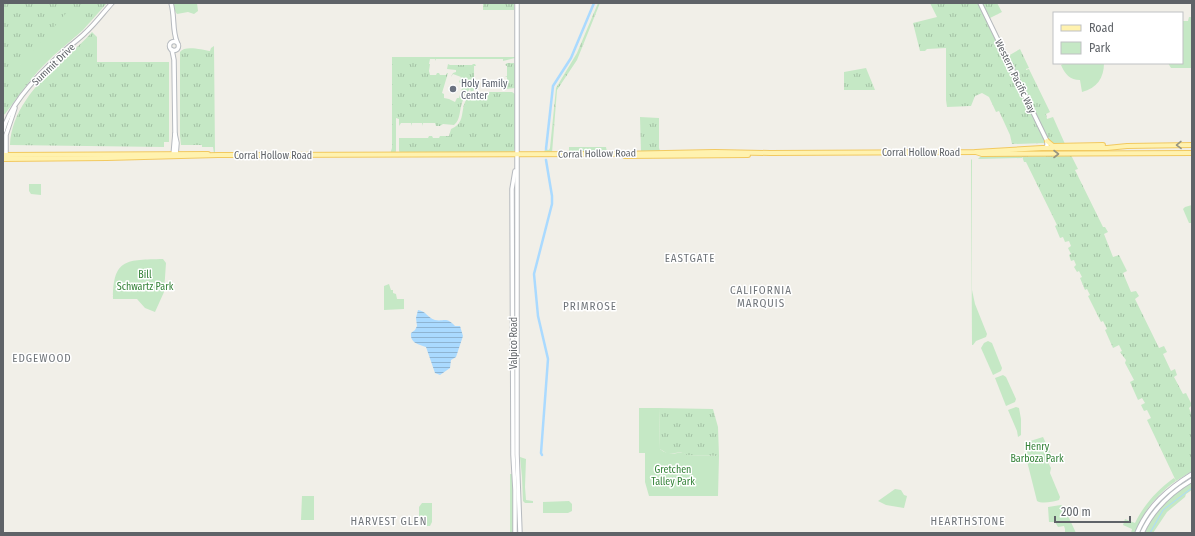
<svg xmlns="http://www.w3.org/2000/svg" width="1195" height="536" font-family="'Fira Sans Condensed',sans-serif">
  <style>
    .grass { fill: url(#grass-tufts) }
    .green { fill: #c5e8c5 }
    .water { fill: url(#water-rules) }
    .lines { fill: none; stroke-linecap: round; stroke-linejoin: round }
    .stream { stroke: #aadaff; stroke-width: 1 }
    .canal { stroke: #aadaff; stroke-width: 2.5 }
    .tertiary-casing { stroke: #b5b8bc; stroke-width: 5.5 }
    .secondary-casing { stroke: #b6babf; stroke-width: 5.5 }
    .primary-casing { stroke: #f2c960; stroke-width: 6 }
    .tertiary { stroke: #fff; stroke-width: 3.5 }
    .secondary { stroke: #fff; stroke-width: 3.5 }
    .primary { stroke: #fff2af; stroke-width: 4 }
    .oneway { stroke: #979581 }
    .worship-dot { fill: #6b7280; stroke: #fff; stroke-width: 1.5 }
    .labels { text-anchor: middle; stroke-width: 3; stroke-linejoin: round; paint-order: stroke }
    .street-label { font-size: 10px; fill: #5f6368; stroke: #fff }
    .worship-label { font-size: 10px; fill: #5b616d; stroke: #fff; text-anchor: start }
    .park-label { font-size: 10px; fill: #348238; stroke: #fff }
    .neighbourhood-label { font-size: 11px; letter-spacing: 1px; fill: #70757a; stroke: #fff }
  </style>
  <defs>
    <pattern id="grass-tufts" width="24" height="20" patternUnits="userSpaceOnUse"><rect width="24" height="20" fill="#c5e8c5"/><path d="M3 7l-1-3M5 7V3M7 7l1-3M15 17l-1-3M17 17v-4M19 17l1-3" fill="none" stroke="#a3c0a4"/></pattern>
    <pattern id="water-rules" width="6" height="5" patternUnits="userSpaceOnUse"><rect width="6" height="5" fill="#aadaff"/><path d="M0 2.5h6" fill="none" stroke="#8eb4d2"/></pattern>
  </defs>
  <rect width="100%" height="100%" fill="#f1efe8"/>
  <g class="grass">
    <polygon points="3,3 107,3 83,30 53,56 38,71 22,91 5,114 3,115"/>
    <rect x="483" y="3" width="31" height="7"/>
    <polygon points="598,3 600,3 577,60 557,90 552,153 544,153 545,149 549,150 550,148 556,88 577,53"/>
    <polygon points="930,3 979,3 1046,141 1046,143 1012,144 1010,135 999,111 996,112 989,97 982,93 975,96 971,106 947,107 946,100 946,48 927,49 925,51 920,51 913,23 937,17"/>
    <polygon points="982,3 997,3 1002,12 990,18"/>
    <path d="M92 32 97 37V62H169V142H164V147L10 145C11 113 35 85 58 64 69 53 82 44 92 32Z"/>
    <path d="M214 46 215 154 214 153 213 147H202V145H181L180 136V52C185 45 202 50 210 51L211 48Z"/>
    <polygon points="1020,49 1029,68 1026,69 1026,70 1029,69 1050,112 1046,114 1047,119 1053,117 1065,144 1051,144 1049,141 1008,56"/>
    <path d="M392 57H515V58L503 61V59H436V61L435 59H430L429 64H430L429 71 430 75H436L437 73H439L440 75H446L447 73H448L442 93 444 94V98L449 99 455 102 457 98H459L463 85 459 82 461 77 453 74 451 77 453 73 456 72V70L447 69 448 64 450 65H472L473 64H475L476 66H474V81H476V89L471 92 470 89 461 98 463 100C459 109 461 120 454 125L443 124 440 126H436L435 123H423L422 126V123H412L411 126V123H401L399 126V119L396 118V151L395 154H390L392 148Z"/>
    <polygon points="507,63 514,63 515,65 515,88 506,89 505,88 507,88 507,77 505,76 507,76 507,66 505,65"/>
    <polygon points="866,68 875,90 844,90 844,72"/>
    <path d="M481 92H512L515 94V148L513 153 401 154 399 151V138H428L429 136H432L433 138H439L440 136H449L451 129C472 121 452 97 481 92Z"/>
    <polygon points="640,117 659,118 659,148 660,151 641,152"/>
    <polygon points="569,147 606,147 607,152 569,153"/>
    <polygon points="1071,155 1078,169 1075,170 1103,227 1105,227 1108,232 1104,234 1113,257 1119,255 1127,271 1123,273 1131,292 1136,291 1139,296 1135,299 1159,348 1164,346 1167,352 1163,354 1171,371 1175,369 1177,375 1174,377 1183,394 1186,393 1192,405 1189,408 1192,416 1192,471 1176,481 1147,420 1151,418 1147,410 1144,411 1141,405 1145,403 1142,398 1138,400 1130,382 1134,380 1125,363 1126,360 1120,352 1122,351 1119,345 1113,348 1105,330 1107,329 1103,321 1101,322 1088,296 1090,295 1087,289 1085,290 1080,278 1082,277 1079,271 1077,272 1074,267 1076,265 1074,260 1071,261 1069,255 1071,254 1068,248 1071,246 1069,241 1065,242 1063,237 1060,238 1055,226 1057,225 1026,162 1024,162 1022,156"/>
    <polygon points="659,408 713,409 718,427 719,456 686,455 682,452 668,454 660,449"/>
  </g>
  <g class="green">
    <polygon points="173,3 197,3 198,11 194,14 188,12 177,14 175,11"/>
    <polygon points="68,11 85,26 78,34 52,55 32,77 20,66"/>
    <polygon points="1189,17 1191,17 1192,20 1192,68 1171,68 1168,63 1182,63 1182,21 1188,21"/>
    <path d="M1065 63H1104C1104 78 1097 88 1082 92L1080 80C1070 80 1065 74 1061 65Z"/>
    <polygon points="981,156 1022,156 1022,158 978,159"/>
    <polygon points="972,159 972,290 975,304 987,334 986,337 976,341 973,345 972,345 971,160"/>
    <polygon points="29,184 41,184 41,195 31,194 29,191"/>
    <polygon points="1192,205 1192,223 1189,223 1183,209 1185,207"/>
    <path d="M163 259 166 263 164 292 155 312 145 308 137 299H113C113 258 127 260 163 259Z"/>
    <polygon points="389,284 391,290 393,290 393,293 396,294 397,299 404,299 404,309 384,310 384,286"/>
    <polygon points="988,341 992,343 1002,368 1001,371 993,375 981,348 984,343"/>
    <polygon points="1003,375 1006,377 1016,399 1015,402 1006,406 995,378"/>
    <polygon points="1016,407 1019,408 1021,419 1021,435 1018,437 1017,431 1008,410"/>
    <path d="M639 408H659L660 449C667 455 674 454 683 452L686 455 719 456 718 496H649L645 482V453H639Z"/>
    <path d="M1043 437 1051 454H1048V462L1051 468 1050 473 1060 497 1059 500C1052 502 1042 504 1037 501L1027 461V442Z"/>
    <polygon points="520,457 526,459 525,487 526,500 533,501 533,503 525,503 523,501 522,477"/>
    <rect x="510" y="474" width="3" height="59"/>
    <path d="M1174 478 1176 481C1157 494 1143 512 1135 533H1131L1132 529 1123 525 1125 519 1135 523C1143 506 1158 489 1174 478Z"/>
    <path d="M1192 482V490L1186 494 1185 497 1167 512 1153 533H1145C1154 510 1171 495 1192 482Z"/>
    <polygon points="895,489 901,490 904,495 907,496 904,508 886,505 878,501"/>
    <polygon points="302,496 314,496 314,520 301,520"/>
    <polygon points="569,501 572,504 572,511 568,513 543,513 543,502"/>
    <polygon points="422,503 432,503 432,522 430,526 419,526 419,507"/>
    <polygon points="1061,505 1064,507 1076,533 1065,533 1065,529 1064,526 1058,527 1055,522 1049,522 1048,507"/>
  </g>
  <path class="water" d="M418 310C426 311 428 318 435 320 444 322 446 316 455 326H460L463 336 456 357 451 360 450 368 440 375 435 373 426 347C418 344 410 343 411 333L415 330 417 326 416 318Z"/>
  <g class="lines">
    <polyline class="stream" points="1150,533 1163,510 1192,488"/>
    <g class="canal">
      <polyline points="546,149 553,86 571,58 594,3"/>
      <polyline points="542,455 541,453 548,359 538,316 534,274 552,204 552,196 546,160"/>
    </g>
    <g class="tertiary-casing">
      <g id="tertiary">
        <polyline points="980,3 1047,141 1047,146 1045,148"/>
        <path d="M3 131C10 103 41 72 62 53 69 46 78 40 85 33 95 24 103 13 112 3"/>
        <polyline points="6,156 6,135 15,108"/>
      </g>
    </g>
    <g class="secondary-casing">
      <g id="secondary">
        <path d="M171 3C175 16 172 30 177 42"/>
        <polyline points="517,3 517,454 520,533"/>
        <circle cx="174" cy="46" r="4.5"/>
        <polyline points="172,50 174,60 175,133 173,156"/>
        <polyline points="175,134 177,143 176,155"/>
        <polyline points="515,171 512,189 513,455 515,490 515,533"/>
        <path d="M1137 533C1148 506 1168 489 1192 474"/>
        <path d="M1142 533C1153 509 1170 493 1192 480"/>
      </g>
    </g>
    <g class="primary-casing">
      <g id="primary">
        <polyline points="1047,141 1053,146 1103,145"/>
        <polyline points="976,152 982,154 1192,153"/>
        <polyline points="3,155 208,154"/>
        <polyline points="625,156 748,155"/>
        <polyline points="3,159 107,158 218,155 616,154 715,152 770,153 976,152 1042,148 1107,148 1127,146 1192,145"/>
      </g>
    </g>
    <use href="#tertiary" class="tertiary"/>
    <use href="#secondary" class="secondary"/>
    <use href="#primary" class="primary"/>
  </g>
  <defs><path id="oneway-chevron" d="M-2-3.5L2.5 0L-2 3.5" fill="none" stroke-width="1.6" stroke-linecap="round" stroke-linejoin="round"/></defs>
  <g class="oneway">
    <use href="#oneway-chevron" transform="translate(1179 145) rotate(179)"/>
    <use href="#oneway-chevron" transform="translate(1056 154)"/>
  </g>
  <circle class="worship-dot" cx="453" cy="89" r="4"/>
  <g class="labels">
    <g class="street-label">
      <text transform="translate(53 64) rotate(-44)" y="4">Summit Drive</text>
      <text transform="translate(1016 76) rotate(64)" y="4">Western Pacific Way</text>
      <text x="921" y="156">Corral Hollow Road</text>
      <text transform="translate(597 153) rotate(-1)" y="4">Corral Hollow Road</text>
      <text x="273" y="159">Corral Hollow Road</text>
      <text transform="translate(513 343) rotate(-90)" y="4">Valpico Road</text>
    </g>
    <g class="worship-label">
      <text x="461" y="87">Holy Family<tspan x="461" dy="12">Center</tspan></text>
    </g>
    <g class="park-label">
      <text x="145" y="278">Bill<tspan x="145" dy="12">Schwartz Park</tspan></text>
      <text x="1037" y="450">Henry<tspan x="1037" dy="12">Barboza Park</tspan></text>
      <text x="673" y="473">Gretchen<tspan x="673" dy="12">Talley Park</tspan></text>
    </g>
    <g class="neighbourhood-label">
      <text x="690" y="262">EASTGATE</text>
      <text x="761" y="294">CALIFORNIA<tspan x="761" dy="13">MARQUIS</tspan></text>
      <text x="590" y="310">PRIMROSE</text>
      <text x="42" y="362">EDGEWOOD</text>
      <text x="389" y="525">HARVEST GLEN</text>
      <text x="968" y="525">HEARTHSTONE</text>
    </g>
  </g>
  <rect width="1195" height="536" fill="none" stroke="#5f6368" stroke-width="8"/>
  <rect x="1053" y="12" width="130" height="52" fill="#ffffff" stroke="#bfc1c3"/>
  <rect x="1061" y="25" width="20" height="6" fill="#fff2af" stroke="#bfc1c3"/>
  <text x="1089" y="32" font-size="12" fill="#5f6368">Road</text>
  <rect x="1061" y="42" width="20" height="12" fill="#c5e8c5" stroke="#bfc1c3"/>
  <text x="1089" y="52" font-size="12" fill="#5f6368">Park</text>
  <path d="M1055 516v6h75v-6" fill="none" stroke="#5f6368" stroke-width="2"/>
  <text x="1061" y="516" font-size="12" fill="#5f6368" stroke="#ffffff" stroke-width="3" paint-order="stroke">200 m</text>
</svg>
